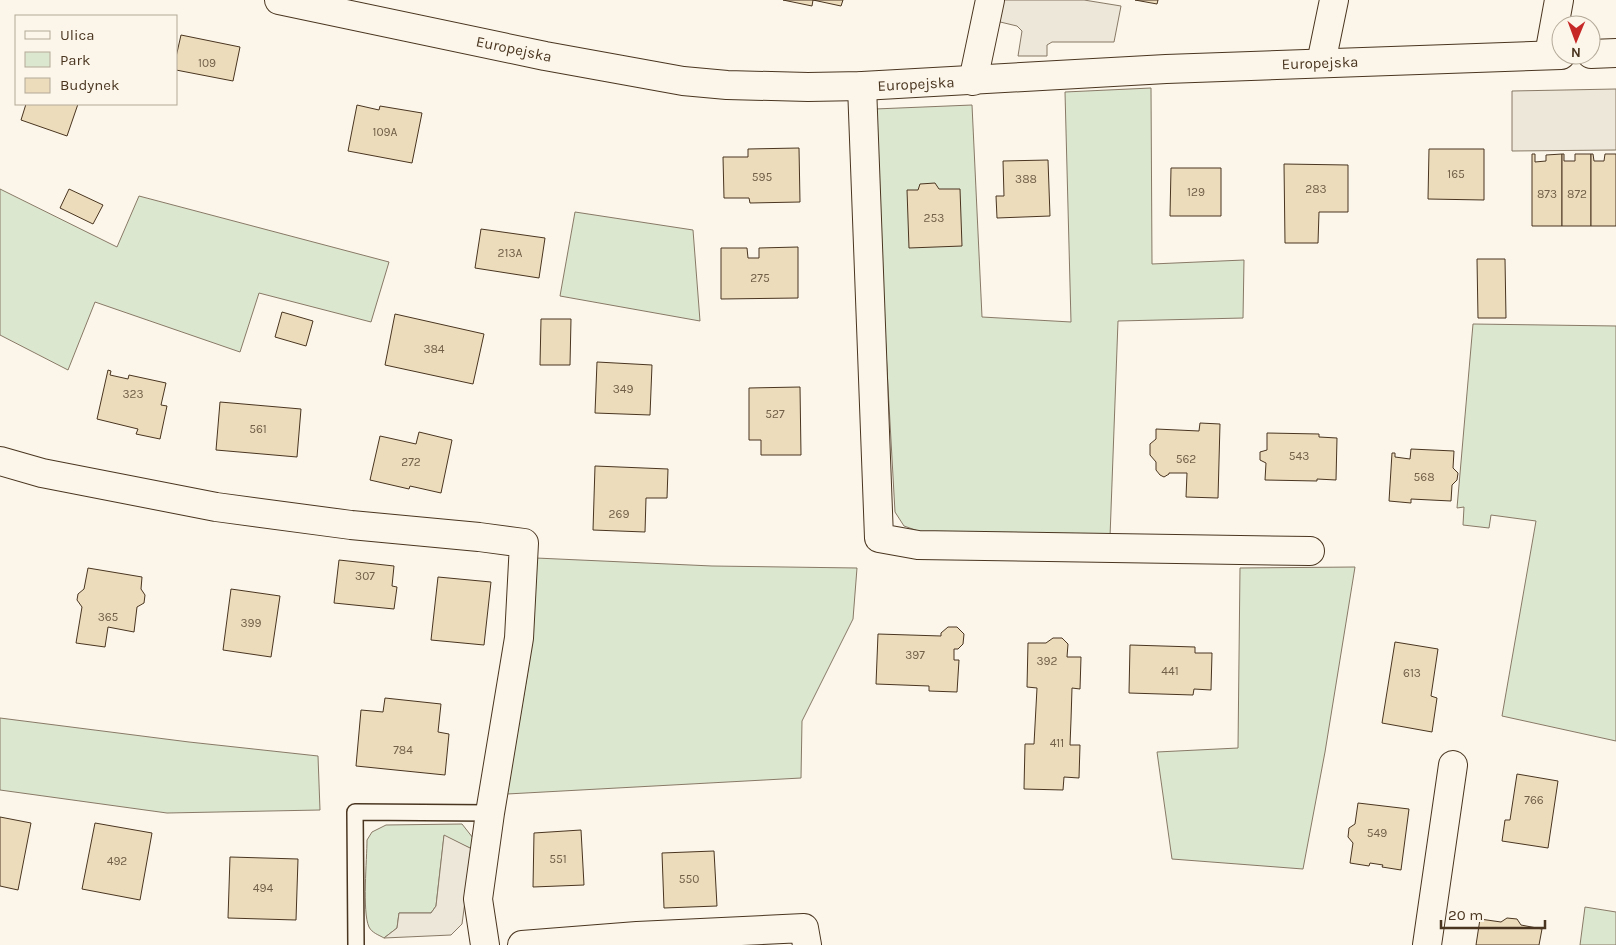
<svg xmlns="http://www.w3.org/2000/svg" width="1616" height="945" font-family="Karla,sans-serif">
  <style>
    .green { fill: #dce7d0; stroke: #887966 }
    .parking { fill: #ede7d9; stroke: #887966 }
    .building { fill: #ecdcbc; stroke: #4a3520 }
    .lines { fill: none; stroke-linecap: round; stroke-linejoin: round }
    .service-casing { stroke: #4a3520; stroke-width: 18 }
    .minor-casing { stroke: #4a3520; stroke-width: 30 }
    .service { stroke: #fbf6e9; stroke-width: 15 }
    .minor { stroke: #fbf6e9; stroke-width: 28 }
    .labels { text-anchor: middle; stroke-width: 4; stroke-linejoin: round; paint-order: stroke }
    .number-label { font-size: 12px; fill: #725f47 }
    .street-label { font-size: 15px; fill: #4a3520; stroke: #fbf6e9 }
  </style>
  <rect width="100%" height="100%" fill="#fbf6e9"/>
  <g class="green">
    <polygon points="1151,88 1152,264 1244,260 1243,318 1118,321 1110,537 921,532 904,526 895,512 884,315 875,109 972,105 982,317 1071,322 1065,92"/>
    <polygon points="0,189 117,247 139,196 389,262 371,322 259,293 240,352 95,302 68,370 0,335"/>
    <polygon points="575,212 693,230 700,321 560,296"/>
    <polygon points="1473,324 1616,326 1616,741 1502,716 1536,521 1491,515 1489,528 1463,525 1464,507 1457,508"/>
    <polygon points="536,558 712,566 857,568 853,619 802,721 801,778 507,794 528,670"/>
    <polygon points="1355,567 1325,752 1303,869 1172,859 1157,752 1238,748 1240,568"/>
    <polygon points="0,718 189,742 318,756 320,810 167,813 0,790"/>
    <path d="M462 824 473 838 472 849 444 836 436 906 431 913H399L397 928 384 938C379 935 372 933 369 927 362 912 367 859 367 840L372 832 386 825Z"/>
    <polygon points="1585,907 1616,912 1616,945 1580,945"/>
  </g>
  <g class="parking">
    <polygon points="1001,0 1084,0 1121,6 1114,42 1052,42 1047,45 1047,56 1018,56 1022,31 1017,26 996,21"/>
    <polygon points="1616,89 1616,150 1512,151 1512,91"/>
    <polygon points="444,835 472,849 462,924 451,935 384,938 397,928 399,913 431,913 436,906"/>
  </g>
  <g class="building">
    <polygon points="783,0 813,0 812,6"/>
    <polygon points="813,0 843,0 841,6"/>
    <polygon points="1135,0 1158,0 1157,4"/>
    <polygon points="181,35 240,47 233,81 176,70 176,57"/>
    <polygon points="26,104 78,104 67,136 21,120"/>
    <polygon points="357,105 379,110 380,106 422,113 412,163 348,151"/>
    <polygon points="799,148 800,202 750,203 749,198 724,198 723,157 748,157 748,149"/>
    <polygon points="1429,149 1484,149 1484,200 1428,199"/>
    <polygon points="1532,154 1535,154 1535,162 1546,161 1546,155 1562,154 1562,226 1532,226"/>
    <polygon points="1562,154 1564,154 1564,161 1575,161 1575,154 1591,154 1591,226 1562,226"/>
    <polygon points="1591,154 1593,154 1594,161 1604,161 1605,154 1616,154 1616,226 1591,226"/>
    <polygon points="1048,160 1050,216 997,218 996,196 1004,196 1003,161"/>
    <polygon points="1284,164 1348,165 1348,212 1319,212 1318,243 1285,243"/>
    <polygon points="1171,168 1221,168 1221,216 1170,216"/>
    <polygon points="935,183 939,189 960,189 962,246 909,248 907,190 918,190 920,184"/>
    <polygon points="69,189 103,205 93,224 60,208"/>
    <polygon points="481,229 545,238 539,278 475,268"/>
    <polygon points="798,247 798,298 721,299 721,248 747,248 748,258 759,258 759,248"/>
    <polygon points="1477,259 1505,259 1506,318 1478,318"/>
    <polygon points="282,312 313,321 306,346 275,337"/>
    <polygon points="395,314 484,334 473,384 385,365"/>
    <polygon points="541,319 571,319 570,365 540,365"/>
    <polygon points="597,362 652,365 650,415 595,413"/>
    <polygon points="108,370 111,371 110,375 128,379 129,375 166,383 161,405 167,406 160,439 136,434 138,429 97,419"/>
    <polygon points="800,387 801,455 761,455 761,440 749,440 749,388"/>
    <polygon points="220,402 301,409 297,457 216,450"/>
    <polygon points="1200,423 1220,424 1218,498 1186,497 1187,473 1169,473 1169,474 1164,477 1160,475 1156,470 1156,462 1150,455 1150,444 1156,439 1156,429 1199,431"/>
    <polygon points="419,432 452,440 441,493 410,486 409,489 370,480 380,436 416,444"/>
    <polygon points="1267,433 1319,434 1319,437 1337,438 1336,480 1317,479 1317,481 1265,480 1266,463 1260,460 1260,452 1267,450"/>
    <polygon points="1411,449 1454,451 1453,468 1458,473 1457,480 1452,485 1451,501 1411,499 1411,503 1389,501 1392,453 1395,453 1395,457 1410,459"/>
    <polygon points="595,466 668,469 667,498 646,498 645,532 593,530"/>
    <polygon points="339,560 394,566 392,586 397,587 394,609 334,603"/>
    <polygon points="88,568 142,577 141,589 145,595 144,603 137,607 134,632 108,627 105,647 76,643 82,607 77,600 78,594 84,589"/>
    <polygon points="438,577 491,582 484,645 431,640"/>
    <polygon points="231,589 280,596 271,657 223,650"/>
    <polygon points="948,627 957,627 964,634 963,644 958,649 954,649 954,660 959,660 957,692 929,691 929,686 876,684 878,634 941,636 941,633"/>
    <polygon points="1053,638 1062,638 1068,644 1067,657 1081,657 1080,689 1072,688 1071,720 1070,745 1080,745 1079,778 1064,777 1063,790 1024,789 1025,744 1034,744 1037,688 1027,687 1028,643 1046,643"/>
    <polygon points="1395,642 1438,649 1431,696 1437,698 1432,732 1382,723"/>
    <polygon points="1130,645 1195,647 1195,653 1212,653 1211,690 1194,689 1193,695 1129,693"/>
    <polygon points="385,698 441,704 438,732 449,734 445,775 356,766 361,710 383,712"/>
    <polygon points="1517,774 1558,781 1548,848 1502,841 1505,820 1510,820"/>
    <polygon points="1358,803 1409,809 1401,870 1382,867 1383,865 1370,863 1369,866 1350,863 1353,843 1348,837 1349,828 1355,824"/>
    <polygon points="0,817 31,823 18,890 0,886"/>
    <polygon points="95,823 152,833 140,900 82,889"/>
    <polygon points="581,830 584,885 533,887 534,833"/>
    <polygon points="714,851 717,906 664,908 662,853"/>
    <polygon points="230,857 298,859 296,920 228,918"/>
    <polygon points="1507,918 1517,919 1521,925 1542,929 1539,945 1476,945 1480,919 1501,922"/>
  </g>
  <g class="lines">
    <g class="service-casing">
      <polyline id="service" points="356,945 355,812 490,813"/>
    </g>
    <g class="minor-casing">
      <g id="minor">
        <polyline points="279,0 545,56 683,81 727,85 808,87 862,86 1166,69 1561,55"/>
        <polyline points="1591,54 1616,53"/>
        <polyline points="1549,55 1559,0"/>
        <polyline points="1321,63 1334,0"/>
        <polyline points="973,81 990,0"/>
        <polyline points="862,86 879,538 918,545 1310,551"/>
        <polyline points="0,461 42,473 216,507 351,525 479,537 524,543 519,638 490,813 478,899 485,945"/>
        <polyline points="522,945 637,936 804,928 807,945"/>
        <polyline points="1427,945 1453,765"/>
      </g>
    </g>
    <use href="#service" class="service"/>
    <use href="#minor" class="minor"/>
  </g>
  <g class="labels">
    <g class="number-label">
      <text x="207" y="67">109</text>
      <text x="385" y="136">109A</text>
      <text x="1456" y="178">165</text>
      <text x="762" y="181">595</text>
      <text x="1026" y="183">388</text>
      <text x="1316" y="193">283</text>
      <text x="1196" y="196">129</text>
      <text x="1547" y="198">873</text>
      <text x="1577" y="198">872</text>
      <text x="934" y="222">253</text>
      <text x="510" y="257">213A</text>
      <text x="760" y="282">275</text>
      <text x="434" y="353">384</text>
      <text x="623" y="393">349</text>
      <text x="133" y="398">323</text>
      <text x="775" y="418">527</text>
      <text x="258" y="433">561</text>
      <text x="1299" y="460">543</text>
      <text x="1186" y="463">562</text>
      <text x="411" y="466">272</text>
      <text x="1424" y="481">568</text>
      <text x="619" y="518">269</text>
      <text x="365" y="580">307</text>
      <text x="108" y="621">365</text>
      <text x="251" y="627">399</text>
      <text x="915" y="659">397</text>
      <text x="1047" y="665">392</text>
      <text x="1170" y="675">441</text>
      <text x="1412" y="677">613</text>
      <text x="1057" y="747">411</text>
      <text x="403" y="754">784</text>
      <text x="1534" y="804">766</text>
      <text x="1377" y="837">549</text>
      <text x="558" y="863">551</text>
      <text x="117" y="865">492</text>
      <text x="689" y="883">550</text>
      <text x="263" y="892">494</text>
    </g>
    <g class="street-label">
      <text transform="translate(514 49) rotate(12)" y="5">Europejska</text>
      <text transform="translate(1320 63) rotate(-2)" y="5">Europejska</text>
      <text transform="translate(916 84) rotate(-3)" y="5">Europejska</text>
    </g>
  </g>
  <rect x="15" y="15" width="162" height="90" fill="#fbf6e9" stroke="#b4a999"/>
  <rect x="25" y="31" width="25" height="8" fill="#fbf6e9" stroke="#b4a999"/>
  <text x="60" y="40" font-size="15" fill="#4a3520">Ulica</text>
  <rect x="25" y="52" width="25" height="15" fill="#dce7d0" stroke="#b4a999"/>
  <text x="60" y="65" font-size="15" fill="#4a3520">Park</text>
  <rect x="25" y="78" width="25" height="15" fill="#ecdcbc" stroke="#b4a999"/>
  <text x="60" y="90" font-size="15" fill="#4a3520">Budynek</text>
  <g transform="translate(1576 40) rotate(181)"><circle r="24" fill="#fbf6e9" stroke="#b4a999"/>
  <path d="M0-4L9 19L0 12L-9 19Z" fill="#c62828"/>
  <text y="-8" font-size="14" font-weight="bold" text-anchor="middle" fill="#4a3520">N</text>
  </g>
  <path d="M1441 920v8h104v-8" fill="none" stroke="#4a3520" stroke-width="2.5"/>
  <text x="1448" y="920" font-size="15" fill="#4a3520" stroke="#fbf6e9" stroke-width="4" paint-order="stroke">20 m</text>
</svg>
